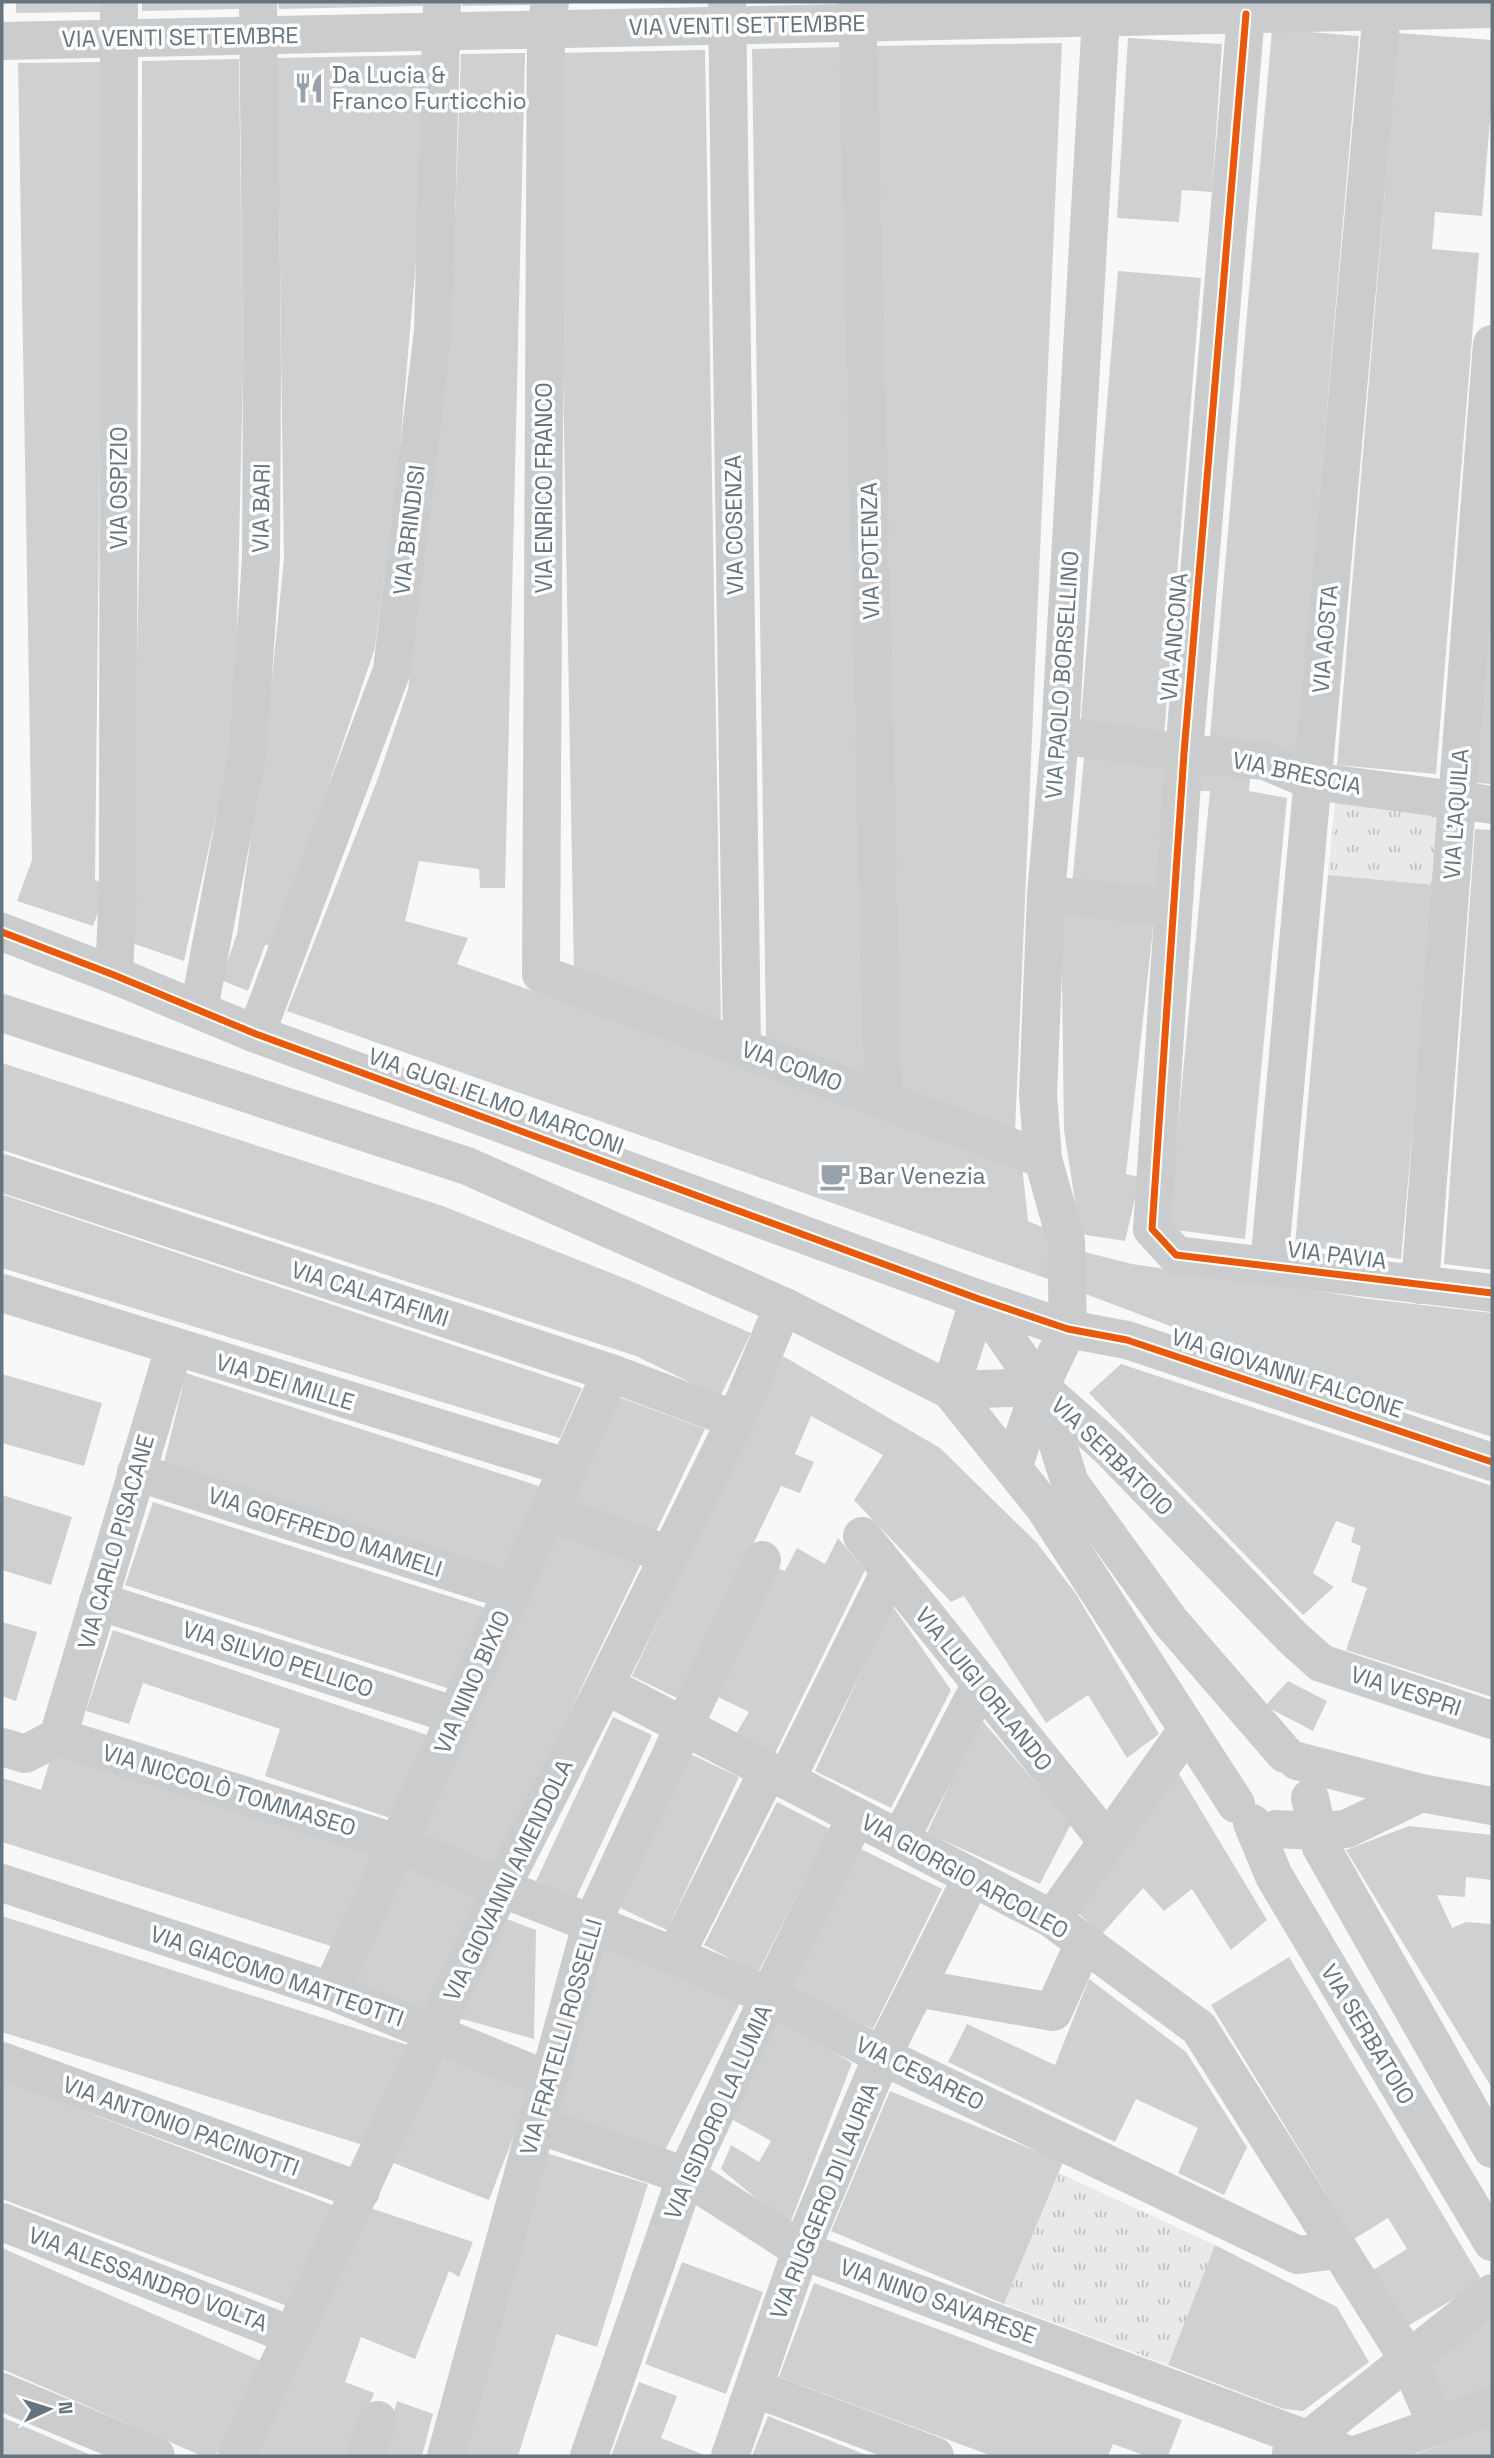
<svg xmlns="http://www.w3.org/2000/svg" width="1494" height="2458" font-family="'Space Grotesk',sans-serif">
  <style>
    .grass { fill: url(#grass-tufts) }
    .building { fill: #cfd0d1 }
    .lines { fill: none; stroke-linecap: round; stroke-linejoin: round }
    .minor { stroke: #cbcccd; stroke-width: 38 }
    .cycleway-casing { stroke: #fff; stroke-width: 11 }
    .cycleway { stroke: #e8590c; stroke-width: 7 }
    .labels { text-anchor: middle; stroke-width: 7; stroke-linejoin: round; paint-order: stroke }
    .street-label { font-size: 23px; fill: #667480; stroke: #fff }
    .poi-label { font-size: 23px; fill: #667480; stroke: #fff; text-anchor: start }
  </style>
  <defs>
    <pattern id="grass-tufts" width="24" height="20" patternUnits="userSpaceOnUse" patternTransform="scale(1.75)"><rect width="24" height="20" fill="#e7eae6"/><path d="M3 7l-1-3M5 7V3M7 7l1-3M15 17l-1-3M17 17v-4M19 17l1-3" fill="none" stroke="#bfc2c0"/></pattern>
  </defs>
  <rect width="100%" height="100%" fill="#f8f8f8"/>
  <g class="grass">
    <polygon points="1335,802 1442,811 1435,885 1328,875"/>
    <polygon points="1059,2173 1215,2245 1168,2365 1004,2304"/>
  </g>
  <g class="building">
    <polygon points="16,2 101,2 101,12 16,13"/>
    <polygon points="142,2 241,2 241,9 142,11"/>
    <polygon points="278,2 423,2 423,6 279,9"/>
    <polygon points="462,2 533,2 533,5 462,6"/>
    <polygon points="1272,29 1359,36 1297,756 1209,748"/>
    <polygon points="1398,33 1492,40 1492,96 1482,216 1435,212 1432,249 1479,253 1436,774 1337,765"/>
    <polygon points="1128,38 1222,44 1212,192 1182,190 1179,222 1117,218"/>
    <polygon points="1062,43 1015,1131 901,1094 869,46"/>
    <polygon points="849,47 865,1075 766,1037 752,49"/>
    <polygon points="705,50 721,1028 574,971 557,53"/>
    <polygon points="525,53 505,888 480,888 479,869 419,861 405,921 468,938 457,964 1022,1165 1028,1221 1054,1232 1048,1279 287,1011 377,781 408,689 451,329 461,54"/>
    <polygon points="424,55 419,227 398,469 375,648 274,946 265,945 248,991 221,980 237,934 268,717 284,559 277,58"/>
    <polygon points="239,59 243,373 236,675 230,752 184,961 132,943 141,449 142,61"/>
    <polygon points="104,62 95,880 108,885 93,926 17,901 32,860 18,63"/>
    <polygon points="1118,271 1201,278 1164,736 1080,729"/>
    <polygon points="1492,586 1492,784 1477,783"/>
    <polygon points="1085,747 1171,755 1158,893 1072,885"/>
    <polygon points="1192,763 1251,766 1249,791 1287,798 1245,1239 1168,1229 1210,791 1190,791"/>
    <polygon points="1475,829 1492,830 1492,1270 1444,1264"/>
    <polygon points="1328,875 1435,885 1401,1259 1295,1245"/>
    <polygon points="1061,905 1154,919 1126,1174 1140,1177 1125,1241 1080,1234 1064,1130"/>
    <polygon points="2,1063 443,1206 631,1281 751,1333 720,1397 636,1356 2,1150"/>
    <polygon points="4,1195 582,1388 560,1438 2,1268 2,1201"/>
    <polygon points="1081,1251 1132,1264 1370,1299 1492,1313 1492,1437 1300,1375 1083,1293"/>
    <polygon points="783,1356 940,1448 1037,1543 1076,1594 1159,1734 1127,1758 1088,1695 1046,1723 964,1596 951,1602 854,1500 883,1455 811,1416 795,1454 814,1462 800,1493 781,1486 679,1699 632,1676"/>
    <polygon points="1121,1364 1492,1486 1492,1697 1346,1650 1367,1588 1351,1582 1361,1546 1351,1542 1355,1528 1336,1521 1313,1573 1334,1587 1303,1615 1089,1393"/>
    <polygon points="186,1373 539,1486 502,1569 164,1463"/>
    <polygon points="2,1374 102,1403 84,1466 2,1443"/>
    <polygon points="616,1396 705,1429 652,1540 565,1508"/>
    <polygon points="2,1495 72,1517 51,1585 2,1570"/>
    <polygon points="153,1502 486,1608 450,1689 125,1585"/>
    <polygon points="557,1525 644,1557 494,1870 417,1835"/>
    <polygon points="838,1538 865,1570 775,1753 736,1734 749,1712 710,1693 774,1567 785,1571 797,1548 825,1564"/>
    <polygon points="892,1605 951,1690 891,1808 815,1771"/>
    <polygon points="2,1622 37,1632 16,1701 2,1696"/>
    <polygon points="113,1630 430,1736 393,1819 265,1776 280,1729 143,1683 129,1724 86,1711"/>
    <polygon points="1288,1681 1327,1701 1313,1731 1265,1706"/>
    <polygon points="613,1717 652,1735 575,1900 536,1881"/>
    <polygon points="981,1719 1071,1824 1040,1884 927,1833"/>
    <polygon points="688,1753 739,1777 667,1930 616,1906"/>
    <polygon points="52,1754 377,1856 337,1948 2,1842 2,1778 41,1790"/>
    <polygon points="1176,1769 1267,1920 1231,1950 1192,1889 1164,1911 1143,1888 1102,1934 1077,1912"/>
    <polygon points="777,1802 830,1829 758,1973 704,1945"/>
    <polygon points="1409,1826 1492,1835 1492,1880 1466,1877 1465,1897 1437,1895 1452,1928 1466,1922 1492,1924 1492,2088 1346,1850"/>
    <polygon points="861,1849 942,1889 873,2029 793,1990"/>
    <polygon points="410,1859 483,1894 426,2015 353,1980"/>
    <polygon points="2,1916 411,2046 363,2145 2,2032"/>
    <polygon points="501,1917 536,1930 534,2039 455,2017"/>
    <polygon points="604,1947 740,2003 661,2158 557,2115"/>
    <polygon points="1289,1957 1483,2282 1406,2327 1373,2270 1407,2249 1388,2218 1354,2239 1211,2005"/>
    <polygon points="1089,1979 1186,2052 1247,2147 1224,2195 1178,2173 1198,2128 1136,2099 1115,2142 948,2062 967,2024 1055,2065"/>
    <polygon points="773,2015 852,2063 789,2226 721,2169 731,2145 759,2162 771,2141 726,2116"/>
    <polygon points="437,2055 531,2091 489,2200 388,2161"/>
    <polygon points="2,2080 335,2206 287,2306 2,2199"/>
    <polygon points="890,2091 1063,2162 1004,2304 831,2231"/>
    <polygon points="546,2153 648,2184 597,2347 556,2334 518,2456 462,2456"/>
    <polygon points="367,2207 473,2242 459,2277 449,2271 415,2359 361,2337 345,2382 374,2393 350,2456 253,2456"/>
    <polygon points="1215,2245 1337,2307 1369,2362 1303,2411 1284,2409 1168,2365"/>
    <polygon points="2,2248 261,2361 215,2456 202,2456 2,2369"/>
    <polygon points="682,2262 763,2292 726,2394 645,2364"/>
    <polygon points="814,2283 1182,2420 1168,2456 1146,2456 1113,2444 1108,2456 992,2456 779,2377"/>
    <polygon points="1492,2306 1492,2388 1446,2405 1429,2361"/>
    <polygon points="639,2382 677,2396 661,2438 707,2456 611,2456"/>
    <polygon points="397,2401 433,2414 422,2456 382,2456"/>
    <polygon points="768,2416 869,2456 752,2456"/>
    <polygon points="2,2417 93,2456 2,2456"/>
    <polygon points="1492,2425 1492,2456 1411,2456"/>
  </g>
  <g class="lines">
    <g class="minor">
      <polyline points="550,2 546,29 541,974 1043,1159"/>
      <polyline points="727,2 742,1048"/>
      <polyline points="857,2 883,1100"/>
      <polyline points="1246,14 1184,753 1152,1229 1176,1255 1492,1293"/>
      <polyline points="2,41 1492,9"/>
      <polyline points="1060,735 1184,753 1265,761 1312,781 1492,805"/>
      <polyline points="1046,895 1173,907"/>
      <polyline points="2,932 114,975 256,1034 979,1299 1068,1329 1127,1340 1492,1462"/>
      <polyline points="114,975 118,888 119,2"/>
      <polyline points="199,1009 248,749 261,558 262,370 258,2"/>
      <polyline points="2,1013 467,1166 783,1306 950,1390 1040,1387"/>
      <polyline points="256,1034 392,670 433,331 442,2"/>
      <polyline points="2,1173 611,1373 736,1420"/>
      <polyline points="1269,1266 1382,11"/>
      <polyline points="1420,1285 1492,344"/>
      <polyline points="2,1293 569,1468"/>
      <polyline points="979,1299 1040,1387 1108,1447 1293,1638 1321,1663 1492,1720"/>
      <polyline points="979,1299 950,1390 1044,1507 1236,1804"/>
      <polyline points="1040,1388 1070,1483 1170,1621 1285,1754"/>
      <polyline points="1013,1468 1040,1387 1068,1329 1066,1241 1043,1159 1038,1095 1046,895 1060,735 1101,17"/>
      <polyline points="136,1472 513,1592"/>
      <polyline points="549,1512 669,1555"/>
      <polyline points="862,1536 1107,1841"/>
      <polyline points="98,1601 457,1716"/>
      <polyline points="605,1685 1052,1919 1199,2028 1408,2359 1437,2426"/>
      <polyline points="58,1737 400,1844 501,1888 675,1956 769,1996 882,2056 1298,2255 1337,2250"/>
      <polyline points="58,1737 174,1348"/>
      <polyline points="2,1747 25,1754 58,1737"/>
      <polyline points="1297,1761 1421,1793 1492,1806"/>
      <polyline points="786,1780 890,1571"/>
      <polyline points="1310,1798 1321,1847 1492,2149"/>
      <polyline points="1252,1823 1274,1876 1492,2242"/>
      <polyline points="1276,1829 1318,1831 1346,1829 1421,1793"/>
      <polyline points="900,1839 981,1684"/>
      <polyline points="2,1883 331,1991 548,2080"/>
      <polyline points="1052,1919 1187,1730"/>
      <polyline points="675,1956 768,1771"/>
      <polyline points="916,1988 1053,2012 1084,1943"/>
      <polyline points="331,1991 611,1373"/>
      <polyline points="2,2061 361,2191"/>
      <polyline points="536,2124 686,2176 801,2250 1352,2456"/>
      <polyline points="2,2222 293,2336"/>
      <polyline points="754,2388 935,2456"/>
      <polyline points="2,2392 156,2456"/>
      <polyline points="1291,2453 1492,2293"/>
      <polyline points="236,2456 501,1888 605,1685 736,1420 783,1306"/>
      <polyline points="365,2456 378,2420"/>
      <polyline points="446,2456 591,1925 762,1560"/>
      <polyline points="589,2456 686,2176 769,1996 856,1817"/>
      <polyline points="730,2456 801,2250 882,2056 972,1877"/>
      <polyline points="1353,2456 1492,2406"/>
    </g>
    <g class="cycleway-casing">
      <g id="cycleway">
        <polyline points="1246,14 1184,753 1152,1229 1176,1255 1492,1293"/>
        <polyline points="2,932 114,975 256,1034 979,1299 1068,1329 1127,1340 1492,1462"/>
      </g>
    </g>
    <use href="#cycleway" class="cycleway"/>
  </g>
  <defs>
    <g id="restaurant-bare" transform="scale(2.415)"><path d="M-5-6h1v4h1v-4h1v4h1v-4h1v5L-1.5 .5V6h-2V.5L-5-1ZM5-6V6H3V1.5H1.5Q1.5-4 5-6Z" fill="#99a2aa" stroke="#fff" stroke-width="2.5" paint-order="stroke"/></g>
    <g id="cafe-bare" transform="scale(2.415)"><path d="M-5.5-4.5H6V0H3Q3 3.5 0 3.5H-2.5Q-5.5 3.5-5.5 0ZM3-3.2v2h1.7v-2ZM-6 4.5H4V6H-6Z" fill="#99a2aa" stroke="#fff" stroke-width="2.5" paint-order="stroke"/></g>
  </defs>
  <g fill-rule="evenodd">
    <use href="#restaurant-bare" x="309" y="88"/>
    <use href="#cafe-bare" x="835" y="1176"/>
  </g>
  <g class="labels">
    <g class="street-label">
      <text transform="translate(747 25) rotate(-1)" y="8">VIA VENTI SETTEMBRE</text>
      <text transform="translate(180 37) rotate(-1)" y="8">VIA VENTI SETTEMBRE</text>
      <text transform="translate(119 488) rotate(-90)" y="8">VIA OSPIZIO</text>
      <text transform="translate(544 488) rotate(-90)" y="8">VIA ENRICO FRANCO</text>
      <text transform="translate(261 508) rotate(-89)" y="8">VIA BARI</text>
      <text transform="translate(734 525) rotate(-91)" y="8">VIA COSENZA</text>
      <text transform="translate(409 530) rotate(-83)" y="8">VIA BRINDISI</text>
      <text transform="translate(870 551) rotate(-91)" y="8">VIA POTENZA</text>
      <text transform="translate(1174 637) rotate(-85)" y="8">VIA ANCONA</text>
      <text transform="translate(1325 639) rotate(-85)" y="8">VIA AOSTA</text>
      <text transform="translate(1062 675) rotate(-86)" y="8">VIA PAOLO BORSELLINO</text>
      <text transform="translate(1297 773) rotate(12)" y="8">VIA BRESCIA</text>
      <text transform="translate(1456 814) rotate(-86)" y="8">VIA L'AQUILA</text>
      <text transform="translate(792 1066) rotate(20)" y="8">VIA COMO</text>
      <text transform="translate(496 1101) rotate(20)" y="8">VIA GUGLIELMO MARCONI</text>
      <text transform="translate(1337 1255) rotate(7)" y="8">VIA PAVIA</text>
      <text transform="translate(370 1294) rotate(18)" y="8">VIA CALATAFIMI</text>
      <text transform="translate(1287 1373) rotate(18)" y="8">VIA GIOVANNI FALCONE</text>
      <text transform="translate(285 1382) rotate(17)" y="8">VIA DEI MILLE</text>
      <text transform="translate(1112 1456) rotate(44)" y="8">VIA SERBATOIO</text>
      <text transform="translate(325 1532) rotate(18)" y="8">VIA GOFFREDO MAMELI</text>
      <text transform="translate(116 1542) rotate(-74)" y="8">VIA CARLO PISACANE</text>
      <text transform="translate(278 1659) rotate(18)" y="8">VIA SILVIO PELLICO</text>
      <text transform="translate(472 1682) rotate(-66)" y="8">VIA NINO BIXIO</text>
      <text transform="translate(984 1689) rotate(51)" y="8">VIA LUIGI ORLANDO</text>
      <text transform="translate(1406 1691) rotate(18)" y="8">VIA VESPRI</text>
      <text transform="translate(229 1790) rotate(17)" y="8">VIA NICCOLÒ TOMMASEO</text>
      <text transform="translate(965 1876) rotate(29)" y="8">VIA GIORGIO ARCOLEO</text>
      <text transform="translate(508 1880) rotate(-64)" y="8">VIA GIOVANNI AMENDOLA</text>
      <text transform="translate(277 1976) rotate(19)" y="8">VIA GIACOMO MATTEOTTI</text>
      <text transform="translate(1368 2034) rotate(59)" y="8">VIA SERBATOIO</text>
      <text transform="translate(561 2037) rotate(-74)" y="8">VIA FRATELLI ROSSELLI</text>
      <text transform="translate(920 2073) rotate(26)" y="8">VIA CESAREO</text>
      <text transform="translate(718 2112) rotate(-66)" y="8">VIA ISIDORO LA LUMIA</text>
      <text transform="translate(181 2126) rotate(20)" y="8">VIA ANTONIO PACINOTTI</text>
      <text transform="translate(824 2201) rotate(-68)" y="8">VIA RUGGERO DI LAURIA</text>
      <text transform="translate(148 2279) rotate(21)" y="8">VIA ALESSANDRO VOLTA</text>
      <text transform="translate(938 2301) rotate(20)" y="8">VIA NINO SAVARESE</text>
    </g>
    <g class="poi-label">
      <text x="332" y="83">Da Lucia &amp;<tspan x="332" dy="26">Franco Furticchio</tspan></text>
      <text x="858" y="1184">Bar Venezia</text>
    </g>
  </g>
  <rect width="1494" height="2458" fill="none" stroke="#667480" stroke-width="7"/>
  <g transform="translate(49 2409) rotate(86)" stroke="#ffffff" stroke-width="5" paint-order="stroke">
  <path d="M0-5L12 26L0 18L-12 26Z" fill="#667480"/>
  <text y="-10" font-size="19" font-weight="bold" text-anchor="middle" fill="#667480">N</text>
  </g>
</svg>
